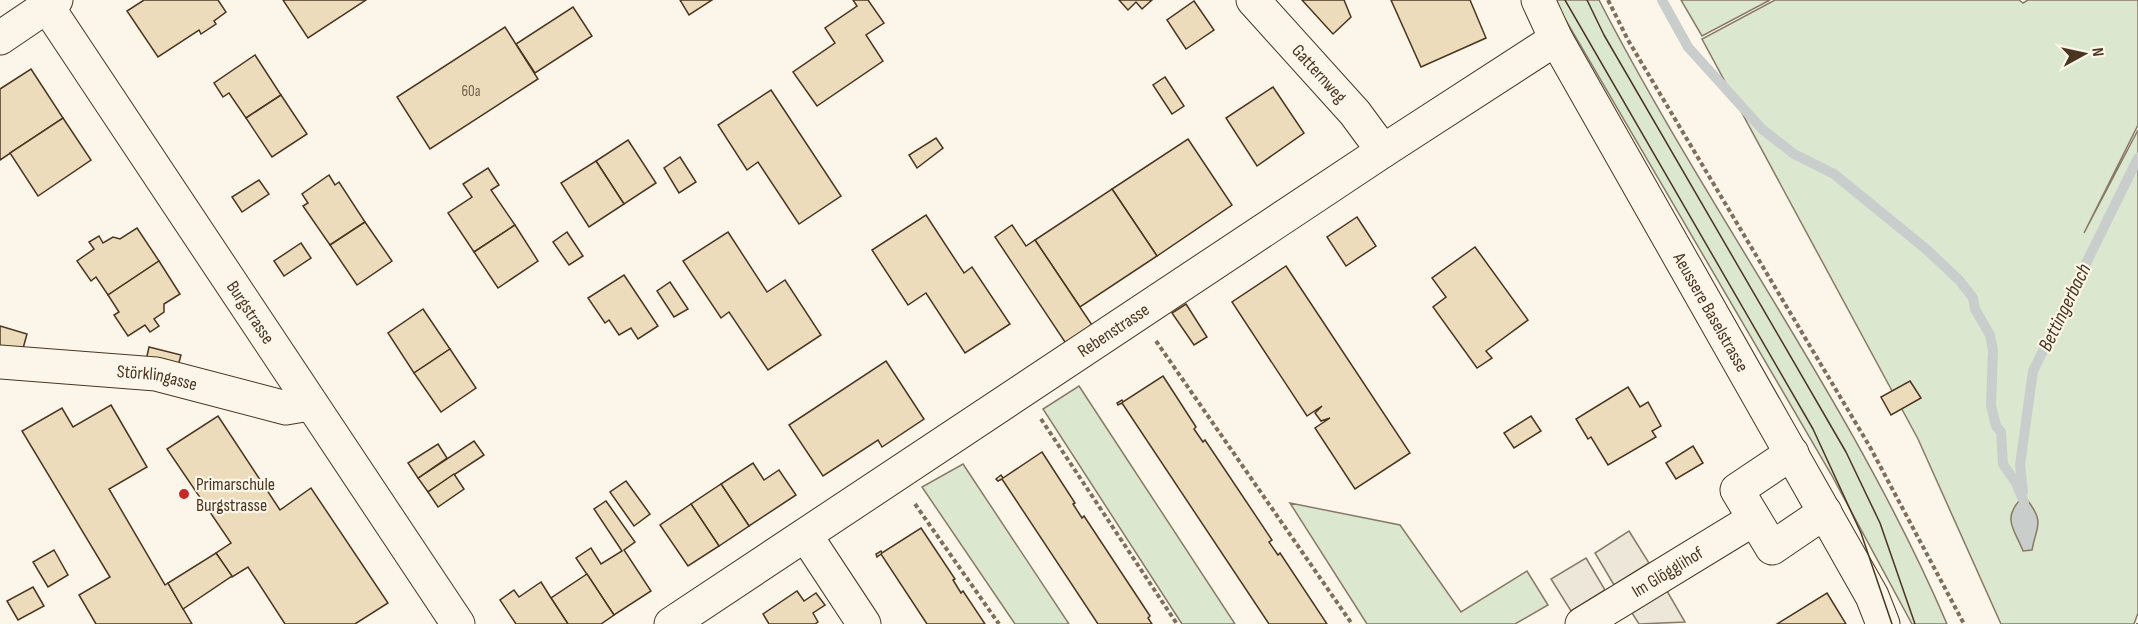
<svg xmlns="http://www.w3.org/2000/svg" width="2138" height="624" font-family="'Sofia Sans Condensed',sans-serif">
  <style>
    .green { fill: #dce7d0; stroke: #887966; stroke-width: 1.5 }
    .parking { fill: #ede7d9; stroke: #887966; stroke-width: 1.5 }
    .water { fill: #c9cecd; stroke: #887966; stroke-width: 1.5 }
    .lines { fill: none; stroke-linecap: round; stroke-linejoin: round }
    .stream { stroke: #c9cecd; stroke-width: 10 }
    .building { fill: #ecdcbc; stroke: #4a3520; stroke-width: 1.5 }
    .minor-casing { stroke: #4a3520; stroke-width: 35 }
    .major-casing { stroke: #4a3520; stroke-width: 35 }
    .path { stroke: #7f6f5c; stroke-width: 4; stroke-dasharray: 4.5 3; stroke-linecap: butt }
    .minor { stroke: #fbf6e9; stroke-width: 33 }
    .major { stroke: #fbf6e9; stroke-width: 33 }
    .tram { stroke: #4a3520; stroke-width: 1.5 }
    .poi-dot { fill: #c62828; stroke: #fbf6e9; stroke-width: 2 }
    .labels { text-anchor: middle; stroke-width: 4.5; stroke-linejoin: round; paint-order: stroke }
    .number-label { font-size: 15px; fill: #725f47 }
    .street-label { font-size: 18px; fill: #4a3520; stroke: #fbf6e9 }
    .poi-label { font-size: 18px; fill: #4a3520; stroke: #fbf6e9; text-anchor: start }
    .water-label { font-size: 20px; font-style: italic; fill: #4a3520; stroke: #fbf6e9 }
  </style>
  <rect width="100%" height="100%" fill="#fbf6e9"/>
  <g class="green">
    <path d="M1554 0H1599C1708 212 1853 405 1947 624H1912L1831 474Z"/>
    <polygon points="1681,0 1770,0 1702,36"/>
    <polygon points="1775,0 2019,0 2023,3 2028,0 2138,0 2138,125 2084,233 2138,130 2138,613 2134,624 2001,624 1918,439 1702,39"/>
    <polygon points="1079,386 1235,624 1182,624 1043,409"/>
    <polygon points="963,464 1069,624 1015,624 922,487"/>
    <polygon points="1290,503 1400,525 1461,612 1527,571 1548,605 1515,624 1367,624"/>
  </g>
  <g class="parking">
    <polygon points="1629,531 1649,563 1614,585 1595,553"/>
    <polygon points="1586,558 1605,590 1571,611 1551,579"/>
    <polygon points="1667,591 1685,622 1639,624 1632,613"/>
  </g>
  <path class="water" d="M2019 501H2028C2045 523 2036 527 2032 550L2023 551C2016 532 2002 520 2019 501Z"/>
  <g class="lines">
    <g class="stream">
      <polyline points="1662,0 1688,47 1762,129 1794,154 1834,174 1926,249 1959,280 1973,298 1975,309 1990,335 1993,350 1991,405 1996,426 2001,432 2003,464 2016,483 2024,502"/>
      <polyline points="2023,492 2020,465 2033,371 2138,158"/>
    </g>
  </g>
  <g class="building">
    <polygon points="144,0 218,0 226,12 214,21 216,24 201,34 199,30 158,57 127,11"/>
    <polygon points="283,0 366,0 308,38"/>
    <polygon points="680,0 712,0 689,15"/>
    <polygon points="853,0 868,0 884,23 866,35 883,61 817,106 793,72 835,43 825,28 857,6"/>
    <polygon points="1119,0 1152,0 1142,9 1136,2 1128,10"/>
    <polygon points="1302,0 1344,0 1351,17 1333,34"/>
    <polygon points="1391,0 1470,0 1486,38 1421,67"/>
    <polygon points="1194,1 1214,30 1186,49 1167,20"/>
    <polygon points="573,7 592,36 535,73 516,44"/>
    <polygon points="505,27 538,79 430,149 397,97"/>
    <polygon points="255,55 281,95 246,118 229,93 223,97 214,83"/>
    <polygon points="31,69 63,118 0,160 0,89"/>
    <polygon points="1165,77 1184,106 1172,114 1153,85"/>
    <polygon points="1273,87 1304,133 1257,166 1226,118"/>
    <polygon points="771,90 841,196 799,224 758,162 747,170 718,125"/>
    <polygon points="281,95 307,134 272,157 246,118"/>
    <polygon points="63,118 91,160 38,196 10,153"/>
    <polygon points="936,138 943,148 917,168 909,155"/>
    <polygon points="1188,139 1232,205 1157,256 1112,189"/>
    <polygon points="628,140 656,183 624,204 596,161"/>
    <polygon points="680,157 696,182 679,193 664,168"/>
    <polygon points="596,161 624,204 589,227 561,183"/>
    <polygon points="488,168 499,185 491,190 515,225 474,252 448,213 472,197 463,184"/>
    <polygon points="329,175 335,185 339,182 365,222 330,245 303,206 308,203 302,194"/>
    <polygon points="259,180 269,194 242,212 232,197"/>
    <polygon points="1112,189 1157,256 1080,307 1035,240"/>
    <polygon points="926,215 964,273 972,267 1010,324 965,353 926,293 908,305 872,250"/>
    <polygon points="1357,217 1376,246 1346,266 1327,237"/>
    <polygon points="365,222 392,261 357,285 330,245"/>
    <polygon points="515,225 538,261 498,288 474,252"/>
    <polygon points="1012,225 1026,246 1035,240 1094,328 1067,345 995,237"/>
    <polygon points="137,228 159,261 108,295 96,277 91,281 77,261 94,249 89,242 99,236 103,243 113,237 120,239"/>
    <polygon points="567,232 583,256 569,265 553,242"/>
    <polygon points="728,232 767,292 785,280 821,335 768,370 729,312 721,318 683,261"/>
    <polygon points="301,243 311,258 284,276 274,261"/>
    <polygon points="1475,247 1528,320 1486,351 1492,358 1477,368 1433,307 1446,297 1432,278"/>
    <polygon points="159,261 180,294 164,304 164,312 154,319 159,326 150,332 145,325 128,336 114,315 119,312 108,295"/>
    <polygon points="1286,266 1410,453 1355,489 1315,428 1330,418 1321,421 1315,413 1322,406 1307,416 1232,302"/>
    <polygon points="624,275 658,326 638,339 631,328 619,335 609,320 605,323 588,298"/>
    <polygon points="670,282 688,309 674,317 657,291"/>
    <polygon points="1186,304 1207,337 1194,345 1172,313"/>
    <polygon points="423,309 450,349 414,373 388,333"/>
    <polygon points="0,326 27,334 22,352 0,346"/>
    <polygon points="149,347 181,355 176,373 145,365"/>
    <polygon points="450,349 476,388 441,412 414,373"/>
    <polygon points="886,361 924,419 882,447 878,440 823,476 789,425"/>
    <polygon points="1163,376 1196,427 1194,429 1203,442 1205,440 1272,540 1269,542 1278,555 1280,553 1327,624 1269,624 1122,403 1118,405 1117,403 1122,400 1123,402"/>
    <polygon points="1910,381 1921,398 1891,415 1881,397"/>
    <polygon points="1628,387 1640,407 1648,402 1661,426 1652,431 1656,437 1608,465 1591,437 1588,439 1576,419"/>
    <polygon points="111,405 147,467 109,489 165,585 168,583 192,624 96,624 79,595 110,577 22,431 62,408 73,427"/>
    <polygon points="218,416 280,510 311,488 388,603 355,624 285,624 248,567 232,577 216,553 231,543 167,449"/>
    <polygon points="1531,416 1541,431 1514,448 1504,433"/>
    <polygon points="474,441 484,455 428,492 418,478"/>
    <polygon points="438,444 447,458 418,478 408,463"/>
    <polygon points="1693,446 1703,463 1676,479 1666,463"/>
    <polygon points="1042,452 1075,503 1073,504 1082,518 1084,516 1150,616 1148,618 1152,624 1098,624 1002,479 998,481 996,479 1001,475 1003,478"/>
    <polygon points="753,463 764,480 779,470 796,495 749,526 721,484"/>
    <polygon points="454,474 464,489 438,507 428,492"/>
    <polygon points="626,481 650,514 634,526 610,492"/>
    <polygon points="721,484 749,526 719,546 691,504"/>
    <polygon points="606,501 635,542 624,550 651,591 614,615 576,558 591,548 601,564 622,551 594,509"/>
    <polygon points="691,504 719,546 688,566 660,525"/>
    <polygon points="921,528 955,579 953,580 961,593 963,591 985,624 927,624 881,554 877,557 876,554 881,551 882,553"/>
    <polygon points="54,550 68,575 48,587 33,562"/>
    <polygon points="216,553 232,576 183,609 168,583"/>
    <polygon points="587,574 614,615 601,624 568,624 551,598"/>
    <polygon points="541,582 551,598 568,624 516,624 500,600 514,590 519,597"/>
    <polygon points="33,587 44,606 18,620 7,601"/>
    <polygon points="797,591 804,601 816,593 825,605 813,613 818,622 815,624 769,624 763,614"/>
    <polygon points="1827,593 1846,624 1777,624"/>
  </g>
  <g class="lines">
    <g class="minor-casing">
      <g id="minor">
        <path id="s1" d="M43 0 458 624"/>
        <path id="s2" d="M1253 0 1355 113 1383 151"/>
        <polyline points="0,38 56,0"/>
        <path id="s3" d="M0 362 156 374 286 408 310 404"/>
        <polyline points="1792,453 1737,490 1772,548 1825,512"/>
        <polyline points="806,536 864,624"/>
        <path id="s4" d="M671 624 1383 151 1556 39"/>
        <path id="s5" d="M1582 624 1754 519"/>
      </g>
    </g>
    <g class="major-casing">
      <g id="major">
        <path id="s6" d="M1538 0 1556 39 1872 596 1883 624"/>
      </g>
    </g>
    <g class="path">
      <polyline points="1608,0 1628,40 1870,447 1964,624"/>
      <polyline points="1156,341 1352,624"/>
      <polyline points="1041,419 1177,624"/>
      <polyline points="915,504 999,624"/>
      <polyline points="2138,624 2138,623"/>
    </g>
    <use href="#minor" class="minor"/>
    <use href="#major" class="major"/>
    <g class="tram">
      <polyline points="1565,0 1813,429 1861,533 1892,624"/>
      <polyline points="1587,0 1604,35 1846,452 1880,523 1915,624"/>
    </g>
  </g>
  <circle class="poi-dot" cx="184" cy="494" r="6"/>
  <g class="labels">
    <g class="number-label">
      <text x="471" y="96">60a</text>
    </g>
    <g class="street-label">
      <text dy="6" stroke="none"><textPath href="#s2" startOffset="99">Gatternweg</textPath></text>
      <text dy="6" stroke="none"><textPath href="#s6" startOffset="357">Aeussere Baselstrasse</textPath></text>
      <text dy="6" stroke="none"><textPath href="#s1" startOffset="375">Burgstrasse</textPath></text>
      <text dy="6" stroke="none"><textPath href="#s4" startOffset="531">Rebenstrasse</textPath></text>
      <text dy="6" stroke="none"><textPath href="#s3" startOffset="158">Störklingasse</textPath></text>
      <text dy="6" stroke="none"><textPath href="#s5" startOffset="100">Im Glögglihof</textPath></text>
    </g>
    <g class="poi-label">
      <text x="196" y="490">Primarschule<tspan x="196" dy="21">Burgstrasse</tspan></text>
    </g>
    <g class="water-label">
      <text transform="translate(2064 307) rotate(-64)" y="7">Bettingerbach</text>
    </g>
  </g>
  <g transform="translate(2084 54) rotate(82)" stroke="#fbf6e9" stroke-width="4.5" paint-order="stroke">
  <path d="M0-4.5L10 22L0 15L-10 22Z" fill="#4a3520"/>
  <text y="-9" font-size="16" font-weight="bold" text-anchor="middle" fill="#4a3520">N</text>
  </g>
</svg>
